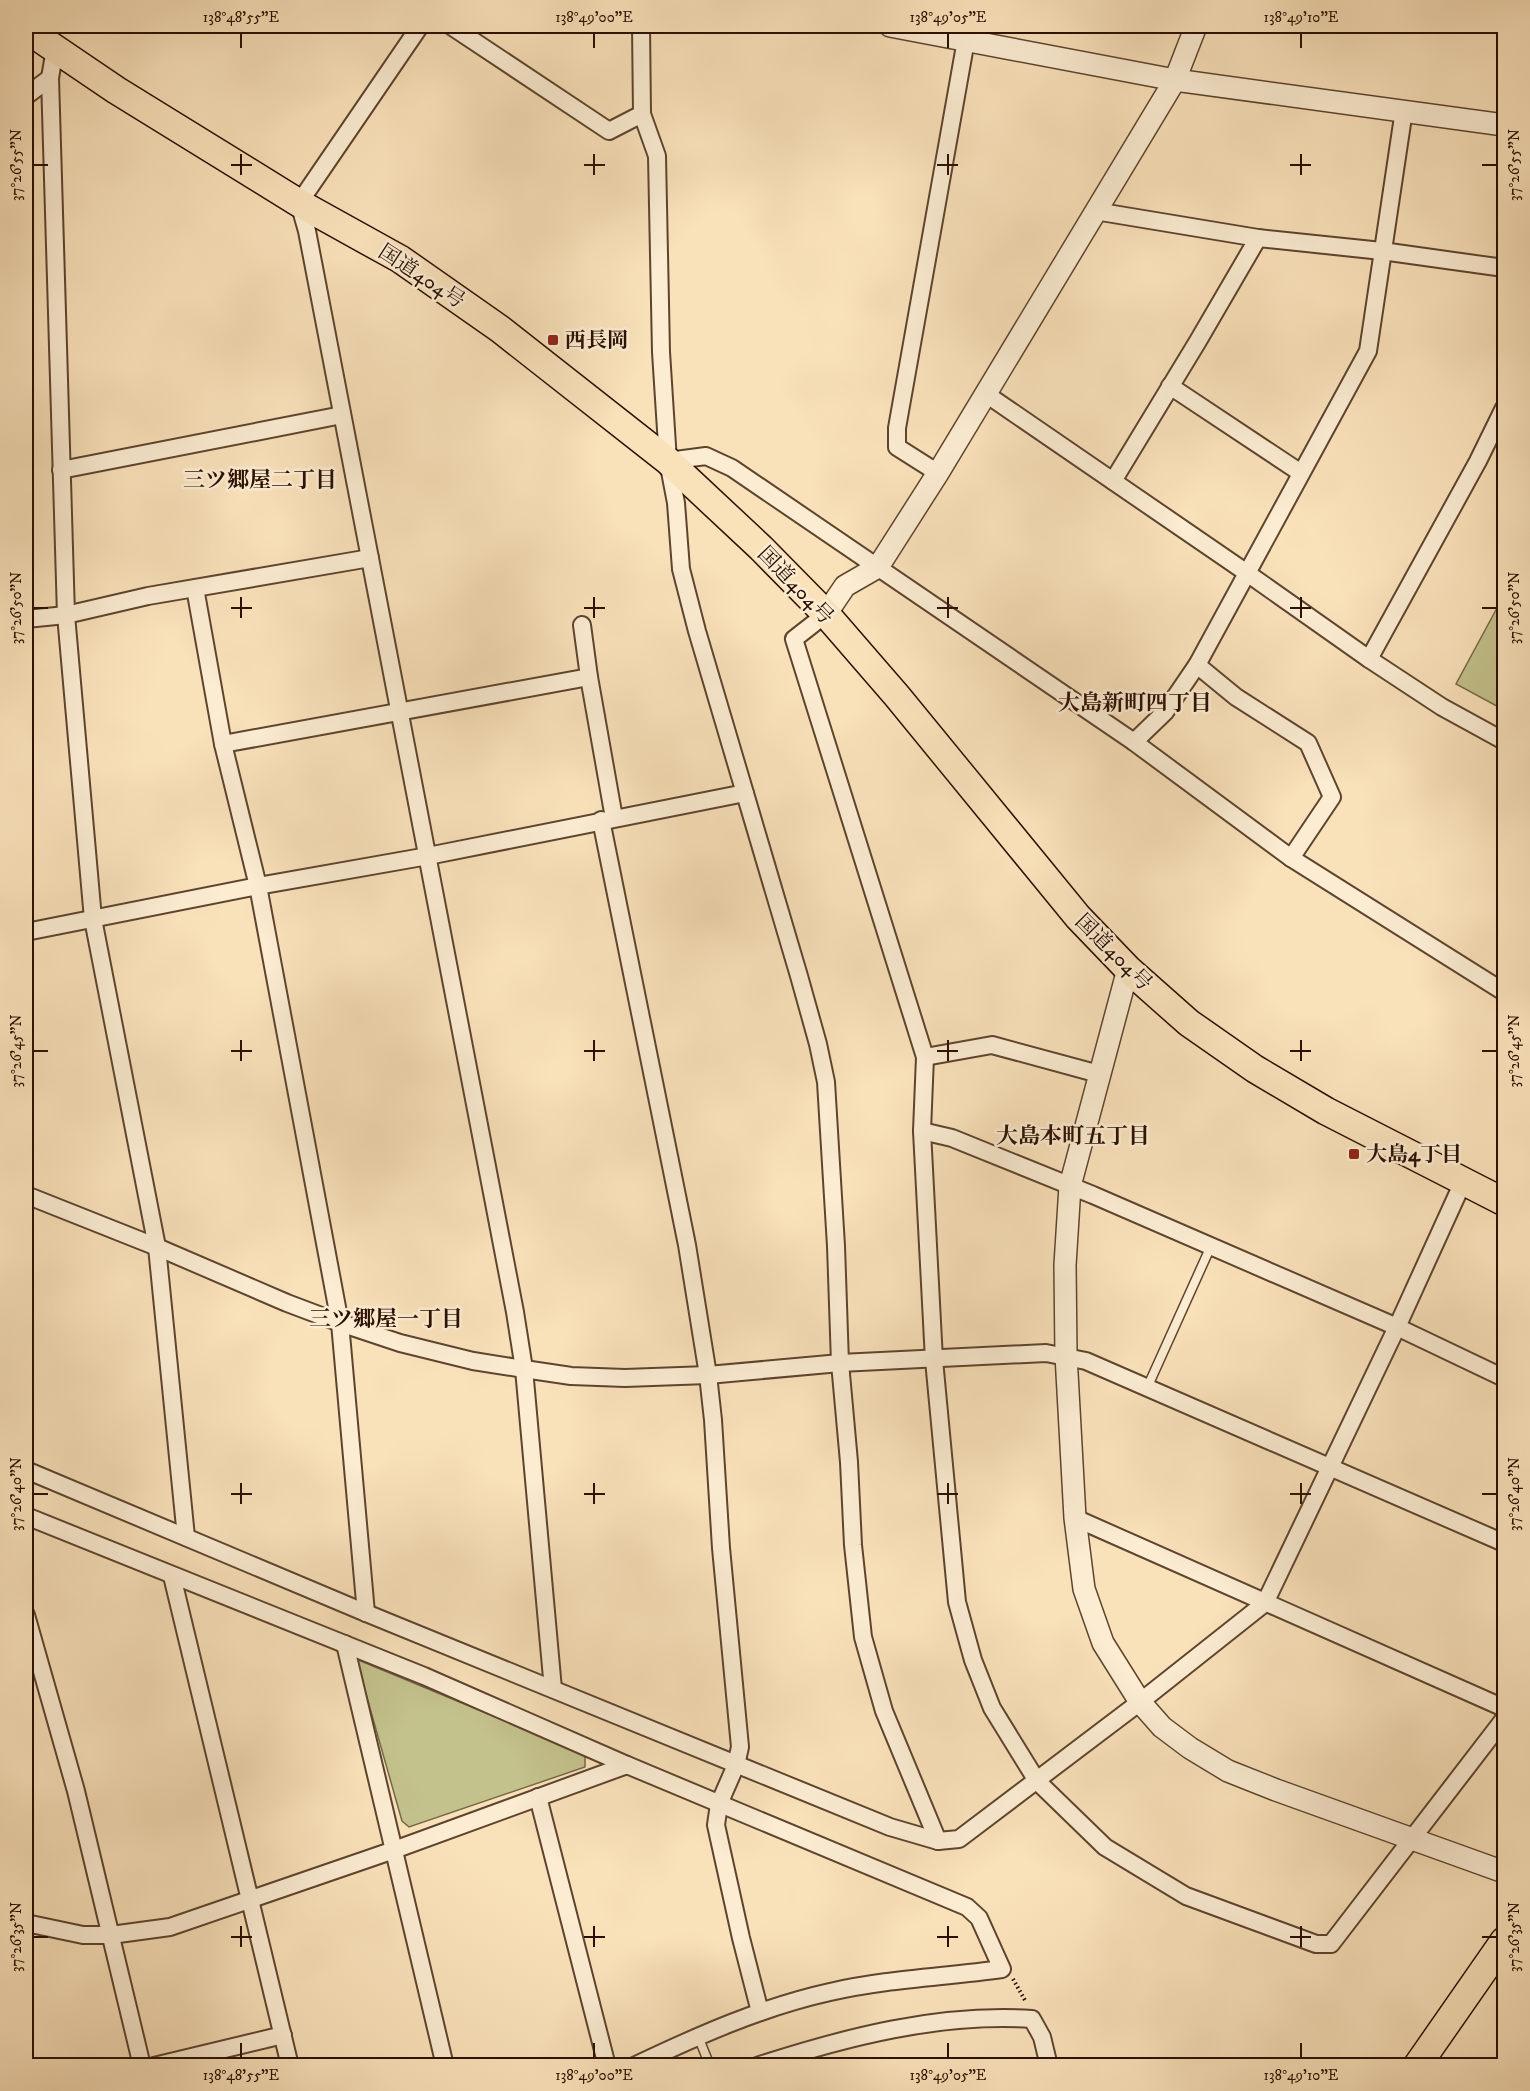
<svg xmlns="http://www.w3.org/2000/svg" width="1530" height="2091" font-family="'IM FELL DW Pica','Noto Serif JP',serif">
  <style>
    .green { fill: #c3c18c; stroke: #776846; stroke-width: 1.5 }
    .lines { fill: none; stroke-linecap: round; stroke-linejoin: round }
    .service-casing { stroke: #5e442e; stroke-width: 11 }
    .minor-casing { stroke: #5e442e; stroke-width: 20 }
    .tertiary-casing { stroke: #5e442e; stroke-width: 24 }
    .trunk-casing { stroke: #2b0f00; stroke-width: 30 }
    .path { stroke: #2b0f00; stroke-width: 4; stroke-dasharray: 1.5 3; stroke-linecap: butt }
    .service { stroke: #fbecd2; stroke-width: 8 }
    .minor { stroke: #fbecd2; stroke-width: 16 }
    .tertiary { stroke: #fbecd2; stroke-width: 21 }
    .trunk { stroke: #f9e1ba; stroke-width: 27 }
    .ticks { fill: none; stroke: #2b0f00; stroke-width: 2 }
    .poi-dot { fill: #8f2418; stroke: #fbecd2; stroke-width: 2 }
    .labels { text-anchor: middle; stroke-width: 5; stroke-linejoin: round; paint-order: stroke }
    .street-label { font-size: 21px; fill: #2b0f00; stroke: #fbecd2 }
    .poi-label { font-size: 21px; font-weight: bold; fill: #2b0f00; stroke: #fbecd2; text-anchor: start }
    .neighbourhood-label { font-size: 22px; font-weight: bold; fill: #2b0f00; stroke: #fbecd2 }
    .neatline { fill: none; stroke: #2b0f00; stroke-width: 2 }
    .ticks-label { font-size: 15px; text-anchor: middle; fill: #2b0f00 }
  </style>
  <rect width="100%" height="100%" fill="#f9e1ba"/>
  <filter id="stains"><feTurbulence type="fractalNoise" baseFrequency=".00333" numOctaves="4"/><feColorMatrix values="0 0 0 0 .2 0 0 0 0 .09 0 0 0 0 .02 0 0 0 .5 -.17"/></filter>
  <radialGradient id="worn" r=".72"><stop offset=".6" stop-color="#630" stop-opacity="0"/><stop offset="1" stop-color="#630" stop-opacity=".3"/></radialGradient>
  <g class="green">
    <polygon points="1504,595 1504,710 1456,684"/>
    <polygon points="356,1659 585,1754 585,1767 409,1827 402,1821"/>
  </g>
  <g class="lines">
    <g class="service-casing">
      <g id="service">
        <polyline points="1147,1388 1211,1246"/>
        <polyline points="698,2036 710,2066"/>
      </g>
    </g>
    <g class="minor-casing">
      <g id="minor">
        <polyline points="420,26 299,203 307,231 515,1312 524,1369 553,1689"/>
        <polyline points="451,26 609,131 642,114"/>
        <polyline points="641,26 642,114 657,156 661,352 668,461 676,503 681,569 697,631 799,976 818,1044 826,1082 836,1246 840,1363 849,1462 853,1545 863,1637 884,1711 938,1841"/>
        <polyline points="55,49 50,78 66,615 93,919 157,1247 186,1537"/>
        <polyline points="26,96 50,78"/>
        <polyline points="1095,211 1258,238 1382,251 1504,268"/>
        <polyline points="1170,386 1301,473"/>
        <polyline points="986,394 1247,573 1369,659 1442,707 1504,741"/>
        <polyline points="668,461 706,456 732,468 1134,742 1291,858 1504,992"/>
        <polyline points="61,470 342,415"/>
        <polyline points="938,473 897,447 897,428 966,40"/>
        <polyline points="1113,481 1198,341 1258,238"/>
        <polyline points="195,588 223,744 258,886 340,1323 366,1613"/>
        <polyline points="826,614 794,639 925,1057 922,1131 934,1360 957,1602 973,1660 992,1708 1037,1781 1105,1847 1186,1896 1316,1944 1331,1944 1504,1719"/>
        <polyline points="26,619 66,615 148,596 370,558"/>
        <polyline points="582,625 589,677 614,818"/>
        <polyline points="1369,659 1478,461 1504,408"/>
        <polyline points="1197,665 1236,697 1308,743 1332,797 1291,858"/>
        <polyline points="1134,742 1165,712 1197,665 1368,351 1404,110"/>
        <polyline points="223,744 589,677"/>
        <polyline points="601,820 687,1245 708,1375 713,1420 721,1548 740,1747 736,1765 719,1804 716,1825 741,1938 760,2012"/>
        <polyline points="26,932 258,886 428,856 745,793"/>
        <polyline points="925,1057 992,1045 1099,1074"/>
        <polyline points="922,1131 952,1138 1093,1195 1397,1327 1504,1378"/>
        <polyline points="26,1195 157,1247 287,1303 340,1323 400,1343 473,1361 524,1369 571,1376 625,1378 708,1375 840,1363 1046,1353 1086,1361 1504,1543"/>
        <polyline points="26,1470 366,1613 890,1827 938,1841 959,1839 1140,1702 1265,1603 1397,1327 1463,1182"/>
        <polyline points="26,1516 424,1676 627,1765"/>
        <polyline points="1075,1518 1504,1708"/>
        <polyline points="172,1576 290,2066"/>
        <polyline points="26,1615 76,1791 142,2066"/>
        <polyline points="345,1644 445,2066"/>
        <polyline points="538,1797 607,2066"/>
        <path d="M26 1923 83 1935H111L170 1927 394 1850 627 1765 967 1907 979 1918 1002 1969C945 1977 886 1979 830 1992 762 2007 697 2036 634 2066"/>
        <polyline points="154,2066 283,2035"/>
        <path d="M757 2066C846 2037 939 2013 1032 2019L1042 2037 1049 2066"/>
      </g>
    </g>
    <g class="tertiary-casing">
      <g id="tertiary">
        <polyline points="890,26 1175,80 1504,125"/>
        <polyline points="826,614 845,586 878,567 938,473 1175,80 1196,26"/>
        <polyline points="1128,969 1070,1186 1065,1265 1066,1355 1075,1518 1084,1589 1103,1643 1140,1702 1162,1727 1190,1748 1228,1771 1276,1790 1504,1872"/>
      </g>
    </g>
    <g class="trunk-casing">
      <g id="trunk">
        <polyline points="26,29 116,90 299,203 400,259 500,329 668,461 761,548 826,614 897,696 1078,917 1128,969 1189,1023 1255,1069 1326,1111 1504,1202"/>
        <polyline points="1417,2066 1504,1941"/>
      </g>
    </g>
    <polyline class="path" points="1013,1979 1026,2002"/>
    <use href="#service" class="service"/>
    <use href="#minor" class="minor"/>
    <use href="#tertiary" class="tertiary"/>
    <use href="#trunk" class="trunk"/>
  </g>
  <path class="ticks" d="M241 33V48M594 33V48M948 33V48M1301 33V48M241 154V175M594 154V175M948 154V175M1301 154V175M33 165H48M231 165H252M584 165H605M937 165H958M1290 165H1311M1482 165H1497M241 597V618M594 597V618M948 597V618M1301 597V618M33 608H48M231 608H252M584 608H605M937 608H958M1290 608H1311M1482 608H1497M241 1040V1061M594 1040V1061M948 1040V1061M1301 1040V1061M33 1051H48M231 1051H252M584 1051H605M937 1051H958M1290 1051H1311M1482 1051H1497M241 1483V1504M594 1483V1504M948 1483V1504M1301 1483V1504M33 1494H48M231 1494H252M584 1494H605M937 1494H958M1290 1494H1311M1482 1494H1497M241 1926V1947M594 1926V1947M948 1926V1947M1301 1926V1947M33 1937H48M231 1937H252M584 1937H605M937 1937H958M1290 1937H1311M1482 1937H1497M241 2043V2058M594 2043V2058M948 2043V2058M1301 2043V2058"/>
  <g class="poi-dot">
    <rect x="547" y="334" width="12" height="12" rx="3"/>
    <rect x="1348" y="1148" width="12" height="12" rx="3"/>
  </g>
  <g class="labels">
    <g class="street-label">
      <text transform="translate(422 276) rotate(33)" y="7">国道404号</text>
      <text transform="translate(796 585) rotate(46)" y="7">国道404号</text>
      <text transform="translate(1114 952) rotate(45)" y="7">国道404号</text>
    </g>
    <g class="poi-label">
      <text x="565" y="347">西長岡</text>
      <text x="1366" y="1161">大島4丁目</text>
    </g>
    <g class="neighbourhood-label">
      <text x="260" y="487">三ツ郷屋二丁目</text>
      <text x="1135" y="710">大島新町四丁目</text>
      <text x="1073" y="1143">大島本町五丁目</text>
      <text x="386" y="1326">三ツ郷屋一丁目</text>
    </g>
  </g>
  <rect width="1530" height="2091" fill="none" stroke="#f9e1ba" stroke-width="66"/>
  <rect x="33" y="33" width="1464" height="2025" class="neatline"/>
  <g class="ticks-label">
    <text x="241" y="22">138°48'55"E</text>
    <text x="594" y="22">138°49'00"E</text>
    <text x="948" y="22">138°49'05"E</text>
    <text x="1301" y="22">138°49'10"E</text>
    <text transform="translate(16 165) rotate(-90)" y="5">37°26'55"N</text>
    <text transform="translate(1514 165) rotate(-90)" y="5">37°26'55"N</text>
    <text transform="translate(16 608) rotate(-90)" y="5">37°26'50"N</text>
    <text transform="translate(1514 608) rotate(-90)" y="5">37°26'50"N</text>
    <text transform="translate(16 1051) rotate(-90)" y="5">37°26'45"N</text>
    <text transform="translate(1514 1051) rotate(-90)" y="5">37°26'45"N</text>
    <text transform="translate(16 1494) rotate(-90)" y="5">37°26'40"N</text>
    <text transform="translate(1514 1494) rotate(-90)" y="5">37°26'40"N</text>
    <text transform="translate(16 1937) rotate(-90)" y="5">37°26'35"N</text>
    <text transform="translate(1514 1937) rotate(-90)" y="5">37°26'35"N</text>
    <text x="241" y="2080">138°48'55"E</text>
    <text x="594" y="2080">138°49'00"E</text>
    <text x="948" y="2080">138°49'05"E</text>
    <text x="1301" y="2080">138°49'10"E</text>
  </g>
  <rect width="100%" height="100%" filter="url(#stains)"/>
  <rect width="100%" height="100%" fill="url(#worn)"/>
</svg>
